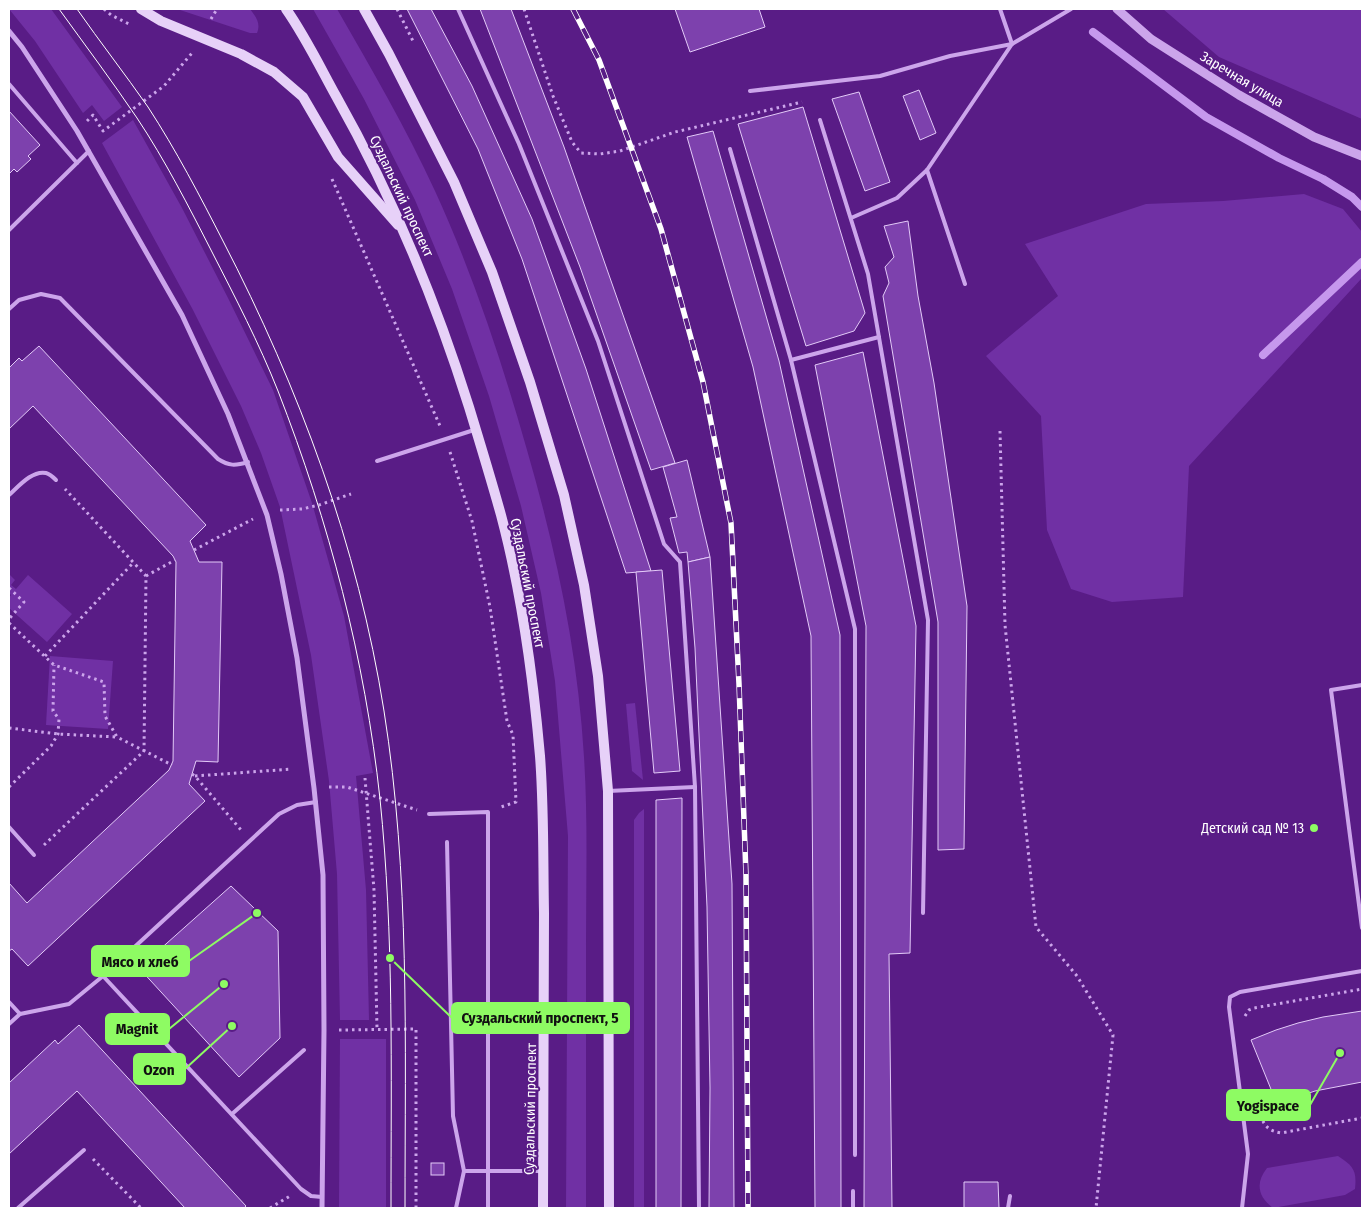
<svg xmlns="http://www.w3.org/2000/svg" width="1371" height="1217" font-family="'Fira Sans Condensed',sans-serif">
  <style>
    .green { fill: #7030a4 }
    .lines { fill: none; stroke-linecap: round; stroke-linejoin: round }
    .stream { stroke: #c698ed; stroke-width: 8 }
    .building { fill: #7d41ad; stroke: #e3caf8 }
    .path { stroke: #cca5eb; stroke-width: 3; stroke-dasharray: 2.5 4; stroke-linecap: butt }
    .service { stroke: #cca5eb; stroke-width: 4 }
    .minor { stroke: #cca5eb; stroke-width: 5 }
    .tertiary { stroke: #cca5eb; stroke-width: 9 }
    .secondary { stroke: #e7d1f8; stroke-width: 10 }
    .tram { stroke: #fff; stroke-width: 1 }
    .rail-casing { stroke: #fff; stroke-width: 5.5 }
    .rail { stroke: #591c86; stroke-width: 4; stroke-dasharray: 11; stroke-linecap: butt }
    .poi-dot { fill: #8efb63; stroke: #591c86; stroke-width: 2 }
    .labels { text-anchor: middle; stroke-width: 4; stroke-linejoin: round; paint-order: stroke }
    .street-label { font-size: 14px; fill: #fff; stroke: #591c86 }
    .poi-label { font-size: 14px; fill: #fff; stroke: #591c86; text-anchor: end }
    .leader { fill: none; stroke: #8efb63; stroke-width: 2 }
    .callout-dot { fill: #8efb63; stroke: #591c86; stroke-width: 2 }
    .callout { fill: #8efb63; stroke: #8efb63; stroke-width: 2 }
    .callout-label { font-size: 15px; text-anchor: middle; font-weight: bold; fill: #111 }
  </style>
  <rect width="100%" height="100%" fill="#591c86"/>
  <g class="green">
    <polygon points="9,9 51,9 122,107 104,121 92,105 83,113 35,41"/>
    <path d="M177 9H250C256 17 261 23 257 33H250Z"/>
    <path d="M313 9H337C371 68 406 128 435 191 473 274 502 362 527 450 556 550 578 653 584 757 588 820 586 883 586 945 586 1033 586 1121 586 1208H566L568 836 555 681 541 593 521 506 489 396 452 289 415 200 364 99Z"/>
    <polygon points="1163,9 1362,9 1362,119 1219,57"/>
    <polygon points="133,120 182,208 228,298 273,390 312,503 344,616 373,773 356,776 366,890 369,1020 340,1020 337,874 329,781 311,655 280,507 261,453 241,406 193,310 102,143"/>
    <polygon points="1304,194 1343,209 1362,232 1362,278 1189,466 1183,597 1112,602 1071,589 1047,530 1041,416 986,356 1058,296 1025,244 1146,204 1223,201"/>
    <polygon points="9,574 15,580 11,585 16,589 28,575 72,614 47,642 9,608 9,598 11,595 9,593"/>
    <polygon points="50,656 113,661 108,729 46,725"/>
    <polygon points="635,703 643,780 632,771 626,704"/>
    <polygon points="644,809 644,1208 634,1208 634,820 639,813"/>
    <polygon points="340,1039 386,1039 386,1208 339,1208"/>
    <path d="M1338 1156C1353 1166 1357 1170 1355 1189L1345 1195 1273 1208C1258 1197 1255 1183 1267 1168Z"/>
  </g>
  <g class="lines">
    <g class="stream">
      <polyline points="1093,32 1206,117 1279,158 1323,179 1352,197 1362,207"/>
      <polyline points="1263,355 1362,262"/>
    </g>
  </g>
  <g class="building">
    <polygon points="407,9 431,9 472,86 532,219 586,369 651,571 626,573 522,259 478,149"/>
    <polygon points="480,9 511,9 564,147 675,463 651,470 580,267"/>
    <polygon points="675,9 759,9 765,27 690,52"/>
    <polygon points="919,90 936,133 920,140 903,96"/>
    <polygon points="859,92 890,182 865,191 832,99"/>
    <polygon points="803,107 865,313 854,331 806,346 738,124"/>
    <polygon points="9,111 40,145 28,156 31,159 17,172 14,169 9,174"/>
    <polygon points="713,131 779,361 840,635 841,1208 815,1208 811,636 753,367 687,137"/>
    <polygon points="908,221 918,296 934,383 967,606 964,849 938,850 938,622 883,296 889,283 885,267 894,257 884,226"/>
    <polygon points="39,346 206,525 190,541 199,562 222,562 218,762 196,761 189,784 205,801 28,966 12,949 9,951 9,883 27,903 169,770 173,761 176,562 173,556 33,406 9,429 9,368 19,358 22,361"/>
    <polygon points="863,352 916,626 910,953 889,954 892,1208 864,1208 866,626 815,365"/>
    <polygon points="687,460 710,557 688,562 687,552 679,553 670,518 677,517 663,467"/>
    <polygon points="710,557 732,884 734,1208 709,1208 710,1088 707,907 695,648 688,562"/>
    <polygon points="662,570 680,771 654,773 636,572"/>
    <polygon points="682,798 681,1208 656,1208 656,800"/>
    <polygon points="231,886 278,931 280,1038 239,1077 139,968"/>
    <polygon points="1362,1011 1362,1082 1315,1091 1277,1104 1251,1040 1276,1030 1298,1023 1323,1017"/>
    <polygon points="79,1025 246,1206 244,1208 185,1208 77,1091 9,1154 9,1083 55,1040 58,1044"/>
    <rect x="431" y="1163" width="13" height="12"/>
    <polygon points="964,1182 998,1182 999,1208 964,1208"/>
  </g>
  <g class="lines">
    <g class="path">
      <polyline points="104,9 111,15 129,24"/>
      <polyline points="397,9 413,41"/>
      <polyline points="524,9 553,96 572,142 581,153 600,154 620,151 675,132 802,102"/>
      <polyline points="211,19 217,9"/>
      <polyline points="87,121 93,115 103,131 164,86 192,53"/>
      <polyline points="332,179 440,426"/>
      <polyline points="1000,431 1005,625 1036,927 1077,976 1113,1035 1096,1208"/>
      <polyline points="450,452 472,521 490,607 507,721 513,735 516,802 501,807"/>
      <polyline points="280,510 302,509 319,505 351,494"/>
      <polyline points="194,550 253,519"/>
      <polyline points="146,576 175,560"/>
      <polyline points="9,588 24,602 9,619"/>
      <polyline points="9,623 54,665 104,682 105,716 117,737 172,765"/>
      <polyline points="45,656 133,563"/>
      <polyline points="9,728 58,734 116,737"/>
      <polyline points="192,774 195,776 241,830"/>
      <polyline points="195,776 292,769"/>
      <polyline points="365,778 374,890 377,1029"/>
      <polyline points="9,787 51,746 58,734 59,719 53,711 54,665"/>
      <polyline points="329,787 347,787 417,810"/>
      <polyline points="44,845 144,751 146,576 65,489"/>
      <polyline points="1245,1016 1249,1010 1254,1008 1362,989"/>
      <polyline points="339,1030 416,1029 416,1208"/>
      <path d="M1260 1115C1265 1127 1269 1131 1281 1133L1362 1118"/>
      <polyline points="93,1159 141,1208"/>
      <polyline points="270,1208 290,1196"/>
    </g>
    <g class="service">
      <polyline points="458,9 519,144 598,341 664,544 680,562 695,787 699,1208"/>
      <polyline points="9,84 77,163"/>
      <polyline points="750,91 880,76 950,56 1012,44 1000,9"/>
      <polyline points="820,120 868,274 928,620 923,913"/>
      <polyline points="730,149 791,360 855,629 855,1155"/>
      <polyline points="927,170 965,284"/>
      <polyline points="851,218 897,198 927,170 1012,44 1071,9"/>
      <polyline points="9,230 89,151"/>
      <path d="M9 309 19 300 41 294 60 298 218 459C229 466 235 466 248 462"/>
      <polyline points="791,360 879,337"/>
      <polyline points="377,461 474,430"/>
      <path d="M9 495C18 487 32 470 46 473 50 474 54 478 56 480"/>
      <polyline points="1362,685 1331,690 1362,928"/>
      <polyline points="608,791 695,787"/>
      <polyline points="429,814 488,812 488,1208"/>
      <polyline points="9,827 34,855"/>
      <polyline points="447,842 453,1116 464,1171 456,1208"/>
      <polyline points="103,976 301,1189 311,1196 322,1197"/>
      <polyline points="9,1002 20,1014 69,1004 103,976 279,814 297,805 316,802"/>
      <polyline points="9,1024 20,1014"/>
      <polyline points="232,1114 304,1050"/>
      <polyline points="464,1171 543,1171"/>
      <polyline points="853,1191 853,1208"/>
      <polyline points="18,1208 84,1150"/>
      <polyline points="1008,1208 1010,1196"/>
      <polyline points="1242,1208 1248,1154 1229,1007 1230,997 1240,992 1362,971"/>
    </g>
    <polyline class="minor" points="9,31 22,47 77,131 182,315 228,414 267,515 281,574 297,658 314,788 323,875 324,1030 322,1208"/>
    <polyline class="tertiary" points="1117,9 1151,39 1239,95 1314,137 1362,156"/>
    <g class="secondary">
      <polyline points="141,9 161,21 241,54 274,72 303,97 338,157 398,225"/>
      <path d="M286 9C305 36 320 67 336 96 392 195 435 299 469 407 480 443 491 479 501 515 522 594 533 676 540 756 544 808 543 861 544 913 544 1012 543 1110 543 1208"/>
      <polyline points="364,9 389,54 454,182 492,272 530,382 564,495 584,585 598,676 608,791 609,1208"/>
    </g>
    <g class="tram">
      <path d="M59 9C85 45 112 81 137 118 165 160 189 207 212 252 235 297 259 343 278 391 329 522 365 659 380 799 394 935 391 1072 391 1208"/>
      <path d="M77 9C100 42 125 74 148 107 176 150 200 196 223 241 299 388 358 546 384 711 410 875 405 1042 405 1208"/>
    </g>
    <g class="rail-casing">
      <polyline id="rail" points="573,9 599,60 661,229 703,382 731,523 739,684 746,875 748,1208"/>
    </g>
    <use href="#rail" class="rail"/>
  </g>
  <circle class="poi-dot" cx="1314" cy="828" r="5"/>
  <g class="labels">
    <g class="street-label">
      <text transform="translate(1242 79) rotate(31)" y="5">Заречная улица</text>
      <text transform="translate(402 196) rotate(65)" y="5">Суздальский проспект</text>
      <text transform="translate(528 583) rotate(79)" y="5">Суздальский проспект</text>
      <text transform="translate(530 1109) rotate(-89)" y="5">Суздальский проспект</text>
    </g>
    <g class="poi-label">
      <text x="1304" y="833">Детский сад № 13</text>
    </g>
  </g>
  <path class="leader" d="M257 913L189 961M390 958L452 1018M224 984L169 1029M232 1026L185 1069M1340 1053L1310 1105"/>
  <g class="callout-dot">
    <circle cx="257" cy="913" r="5"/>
    <circle cx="390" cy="958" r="5"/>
    <circle cx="224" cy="984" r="5"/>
    <circle cx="232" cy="1026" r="5"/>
    <circle cx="1340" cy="1053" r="5"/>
  </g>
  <g class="callout">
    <rect x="92" y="946" width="97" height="30" rx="5"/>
    <rect x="452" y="1003" width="177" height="30" rx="5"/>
    <rect x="106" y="1014" width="63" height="30" rx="5"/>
    <rect x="134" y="1054" width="51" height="30" rx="5"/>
    <rect x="1227" y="1090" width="83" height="30" rx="5"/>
  </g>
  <g class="callout-label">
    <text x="140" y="967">Мясо и хлеб</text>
    <text x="540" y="1023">Суздальский проспект, 5</text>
    <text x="137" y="1034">Magnit</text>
    <text x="159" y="1075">Ozon</text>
    <text x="1268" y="1111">Yogispace</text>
  </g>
  <rect width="1371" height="1217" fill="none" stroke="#ffffff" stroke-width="20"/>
</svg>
